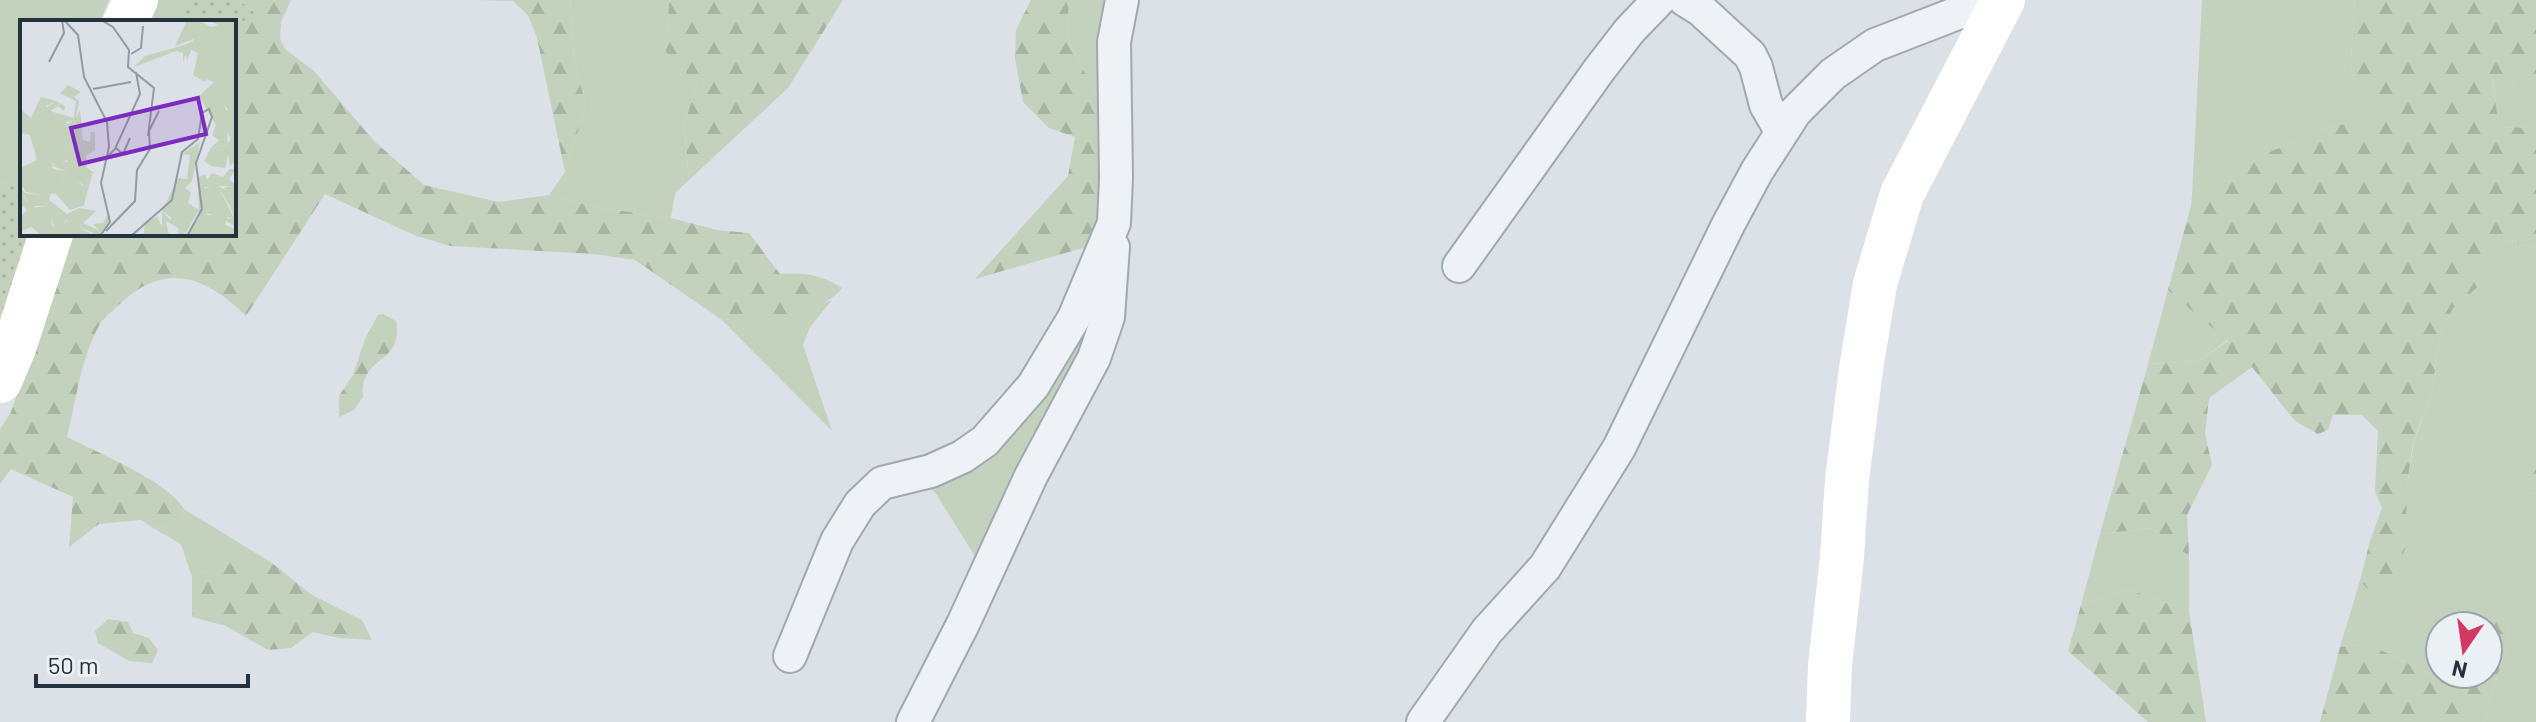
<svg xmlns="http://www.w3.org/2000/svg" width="2536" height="722" font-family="Barlow,sans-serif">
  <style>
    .grass { fill: #c4d1bc }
    .forest { fill: url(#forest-firs) }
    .garden { fill: url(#garden-dots) }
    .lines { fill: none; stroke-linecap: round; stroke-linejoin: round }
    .minor-casing { stroke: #a1a9b0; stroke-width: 36 }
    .minor { stroke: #eef1f5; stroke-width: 32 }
    .secondary { stroke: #fff; stroke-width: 44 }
    .inset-road { fill: none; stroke: #929ba2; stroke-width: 2 }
    .view { fill: #7b2cbf; fill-opacity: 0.15; stroke: #7b2cbf; stroke-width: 4 }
    .inset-edge { fill: none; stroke: #25313d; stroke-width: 4 }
  </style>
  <defs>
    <pattern id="forest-firs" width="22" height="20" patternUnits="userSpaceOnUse" patternTransform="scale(2)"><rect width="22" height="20" fill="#c4d1bc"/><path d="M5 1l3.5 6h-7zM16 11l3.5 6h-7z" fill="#a8b4a2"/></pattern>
    <pattern id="garden-dots" width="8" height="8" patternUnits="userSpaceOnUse" patternTransform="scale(2)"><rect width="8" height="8" fill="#c4d1bc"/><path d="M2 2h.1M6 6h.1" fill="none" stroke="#a8b4a2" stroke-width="1.8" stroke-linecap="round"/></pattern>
  </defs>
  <rect width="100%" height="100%" fill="#dbe1e6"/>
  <g class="grass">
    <polygon points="0,0 109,0 100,22 22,22 22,186 0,181"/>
    <polygon points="156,0 189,0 171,22 145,22"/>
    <polygon points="239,0 277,0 256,14"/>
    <polygon points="570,0 669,0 666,52 697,84 684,126 689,180 675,193 671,218 596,207 549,195 565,172 586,106 574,58"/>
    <polygon points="1069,0 1122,0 1116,132 1071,46 1067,31"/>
    <polygon points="2202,0 2355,0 2350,75 2390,114 2330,127 2267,153 2192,195"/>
    <polygon points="2492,75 2536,88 2536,128 2499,127"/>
    <polygon points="2494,238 2536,248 2536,451 2516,479 2528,494 2536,492 2536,722 2484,722 2510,633 2495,602 2481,626 2440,626 2440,668 2429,674 2369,644 2340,647 2360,581 2378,600 2407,487 2414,442 2432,391 2440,336 2453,308 2478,287 2484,255"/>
    <polygon points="2168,290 2228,340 2198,361 2148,364"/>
    <polygon points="1111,296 986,574 935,492 914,476 931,471"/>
    <polygon points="832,300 810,327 803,345 832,431 722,320 794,313"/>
    <polygon points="184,509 272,563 225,563 192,577 181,544 155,529 181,521"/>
    <polygon points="2151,528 2189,556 2189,611 2127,589 2081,605 2100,534"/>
  </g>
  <g class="forest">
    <path d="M277 0H291L281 22 280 39 285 49 314 71 374 141 424 185 499 202 549 195 596 207 671 218 717 230 749 233 780 274C804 272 823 275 842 288 816 320 760 316 722 320L635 260 594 254 450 246 414 235 325 194 246 316C207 277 166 261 122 302 115 309 105 316 100 324 81 357 76 401 67 437 98 453 168 481 184 509L181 521 155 529 141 520 99 524 69 547 73 497 11 469 0 484V429L11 412 71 234H234V33L245 20Z"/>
    <polygon points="477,0 570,0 574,58 586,106 565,172 537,38 528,15 513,1"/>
    <polygon points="669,0 843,0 788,88 689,180 684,126 697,84 666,52"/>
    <polygon points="1031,0 1069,0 1067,31 1071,46 1116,132 1107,241 975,279 1068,176 1075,137 1049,128 1023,102 1015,58 1016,30"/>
    <polygon points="2355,0 2536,0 2536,88 2492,76 2499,127 2536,128 2536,248 2494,238 2484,256 2478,287 2453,308 2440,336 2432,391 2413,443 2407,487 2405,549 2379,601 2360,581 2370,541 2382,508 2375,491 2378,431 2362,415 2333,415 2328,430 2318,434 2295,421 2252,367 2209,398 2205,434 2212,465 2187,515 2189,556 2151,528 2100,534 2148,364 2198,361 2228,341 2168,290 2191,206 2192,195 2267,153 2330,127 2389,114 2350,75"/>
    <path d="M383 314 396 321C404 366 359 354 363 397L354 410 339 417V396L353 375 365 339 378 315Z"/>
    <polygon points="2536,451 2536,492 2528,494 2516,479"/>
    <polygon points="225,563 272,563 312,595 362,620 372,640 339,638 313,632 291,648 268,650 226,626 192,617 192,577"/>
    <polygon points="2127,589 2189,611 2206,722 2148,722 2068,651 2081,605"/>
    <polygon points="2495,601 2510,633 2484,722 2320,722 2340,647 2369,644 2429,674 2440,668 2440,674 2488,674 2488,626 2481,626"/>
    <polygon points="108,619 128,622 133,633 149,638 158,650 152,663 129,661 98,643 95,631"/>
  </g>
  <g class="garden">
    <polygon points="189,0 239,0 256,14 245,20 234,33 234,22 171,22"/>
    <polygon points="0,181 22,186 22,234 32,234 0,331"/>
  </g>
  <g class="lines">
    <g class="minor-casing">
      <g id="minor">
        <polyline points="1685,0 1701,10 1750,55 1756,67 1766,105 1781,131"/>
        <polyline points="1459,266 1599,70 1630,30 1659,0"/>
        <polyline points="790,656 837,541 860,504 882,483 931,471 962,457 985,441 1033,386 1074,318 1114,223 1116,178 1114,42 1122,0"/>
        <polyline points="913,722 963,624 1031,476 1094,358 1108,317 1113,247"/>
        <polyline points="1423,722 1487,631 1545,567 1619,448 1728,225 1757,171 1795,112 1833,74 1875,45 1991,0"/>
      </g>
    </g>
    <use href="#minor" class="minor"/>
    <g class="secondary">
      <polyline points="125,22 136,0"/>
      <polyline points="0,381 14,348 51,234"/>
      <polyline points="1828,722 1830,665 1842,557 1847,480 1861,369 1875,284 1902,194 2003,0"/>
    </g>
  </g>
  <g transform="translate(20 20)">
    <rect width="216" height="216" fill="#dbe1e6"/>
    <path d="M167 0H178L176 18 155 26ZM194 42 205 51 209 68 202 79 207 92 196 91V104L205 110 192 115 196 105 179 76 194 62 186 59ZM21 77 36 81 26 86 34 99 35 113 55 99 54 112 62 109 59 131 44 125 61 139 54 145 46 140 40 146 32 143 33 149 45 151 40 168 57 161 63 166 62 154H72L64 185 50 190 36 174 31 173 29 180 47 194 59 188 76 191 63 203 80 211 73 204 83 203 88 195 90 202 79 216 42 195 26 180 25 186H15L14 198 9 176V182L0 172V167L5 173 25 176 6 172 0 163V148L17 140 10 115 0 113V89L11 98ZM206 112 216 113V141L210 146 208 134 205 148 191 146 184 141 191 128 206 126 211 118ZM180 122 172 161 165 168 171 173 168 183 179 190 168 209 142 191 158 158 167 159 170 135 162 134ZM210 149H216L209 159 216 165V181L204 168 210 166H198L214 198 205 197 193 181V166L185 167 184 195H191L184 215 171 207 179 198 178 158 185 154 187 160 192 153 203 157ZM31 197 32 210 49 200 74 216H23L18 202Z" fill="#c4d1bc"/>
    <path d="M178 0 191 7 198 5 188 0H216V113L207 112 208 125 191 128 199 120 192 115 204 110 196 104 195 90H208L197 74 208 67 204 57 198 59 191 50 185 62 173 55 178 33 171 30 167 41 166 34 163 42V33L156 31 114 47 125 36 161 26 160 11 161 26 173 21ZM48 65 61 72 54 77 59 81 56 98 60 90 62 109 55 113V100L45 102 51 107 48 116 39 113 36 120 28 106 34 99 22 91 36 81 45 86 44 91 38 86 30 91 54 98 56 81 40 73ZM61 112 63 120 70 122 71 112H75V130L66 136 67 148 75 153 62 155 67 167 57 161 51 168H40L45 151 31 145 61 139 44 125 59 131ZM193 165V181L208 199 214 197 210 186 198 166 215 175 216 207 206 201 205 205 216 209V216H168L171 207 185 212 191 194 180 195 184 169ZM0 172 8 182 10 176 15 198 13 188 25 186 26 180 79 216 46 200 35 214H28V204L34 207 31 198 19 203 23 216 11 207 0 212V197L7 190 3 186 0 192ZM142 191 150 200 156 192 154 199 168 209 166 213 159 216 158 208 146 201 149 216H117L124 213 125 202 137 197 142 207Z" fill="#c4d1bc"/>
    <path class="inset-road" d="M44 0 58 15 64 57 87 102 89 127 81 163 90 202 80 216M81 0 93 7 109 30 108 47 134 68 128 116M111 34 121 28 123 6M29 42 44 13 42 0M73 69 111 62M96 128 103 134 110 118M86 138 95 129 120 74 116 52M86 211 115 181 117 150 130 129 129 111 139 91M111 216 152 180 162 132 178 119 182 93 189 89 192 97 176 143 182 189 167 216"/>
    <path class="view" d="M178 78 186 114 60 144 51 108Z"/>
    <rect width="216" height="216" class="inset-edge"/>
  </g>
  <g transform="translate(2464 650) rotate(193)"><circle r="38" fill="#eaf0f4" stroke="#9ba4ab" stroke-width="2"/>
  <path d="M0-6L14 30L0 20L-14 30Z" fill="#d33865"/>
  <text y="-12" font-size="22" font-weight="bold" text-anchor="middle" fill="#25313d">N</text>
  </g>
  <path d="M36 674v12h212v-12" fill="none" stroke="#25313d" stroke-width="4"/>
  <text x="48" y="674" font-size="24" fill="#25313d" stroke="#eaf0f4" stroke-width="6" paint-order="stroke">50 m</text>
</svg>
